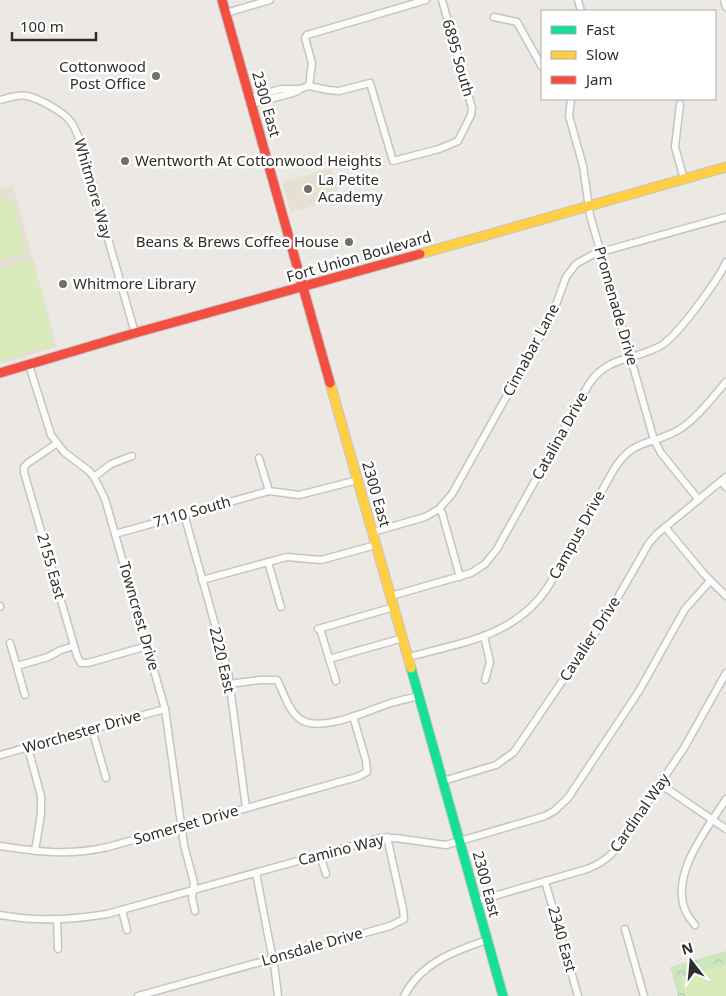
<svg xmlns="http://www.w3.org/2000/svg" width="726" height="996" font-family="'Noto Sans',sans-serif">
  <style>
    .education { fill: #e6e0d3 }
    .park { fill: url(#park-crowns) }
    .pitch { fill: #d9eabb }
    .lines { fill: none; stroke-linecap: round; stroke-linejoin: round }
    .street-casing { stroke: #c5c4c5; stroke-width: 9 }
    .fast-casing { stroke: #c5c4c5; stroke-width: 11 }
    .slow-casing { stroke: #c5c4c5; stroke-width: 11 }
    .jam-casing { stroke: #c5c4c5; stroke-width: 11 }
    .street { stroke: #fcfcfb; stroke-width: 6 }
    .fast { stroke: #16e098; stroke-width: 9 }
    .slow { stroke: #ffcf43; stroke-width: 9 }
    .jam { stroke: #f24e42; stroke-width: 9 }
    .poi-dot { fill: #706f6e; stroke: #fff; stroke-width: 2 }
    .labels { text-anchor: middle; stroke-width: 5; stroke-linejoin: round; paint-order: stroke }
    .street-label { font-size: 15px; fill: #2e2e2e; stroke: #fff }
    .poi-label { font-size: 15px; fill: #2e2e2e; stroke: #fff; text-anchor: start }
  </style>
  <defs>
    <pattern id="park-crowns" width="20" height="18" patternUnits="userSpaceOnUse" patternTransform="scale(1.25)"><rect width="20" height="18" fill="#cee6be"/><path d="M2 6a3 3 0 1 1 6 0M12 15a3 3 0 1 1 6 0" fill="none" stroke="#b1c6a4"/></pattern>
  </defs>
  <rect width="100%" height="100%" fill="#ece8e4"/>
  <g class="education">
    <polygon points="331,168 339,197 291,213 282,182"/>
    <polygon points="13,186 57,347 0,364 0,189"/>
  </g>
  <polygon class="park" points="726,951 726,996 678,996 670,967"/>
  <g class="pitch">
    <polygon points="7,200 12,203 26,252 0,260 0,202"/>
    <polygon points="32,259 55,345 0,360 0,268"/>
    <polygon points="726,965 726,996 686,996 681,977"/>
  </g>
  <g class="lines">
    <g class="street-casing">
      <g id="street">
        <polyline points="578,0 581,11"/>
        <polyline points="724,0 726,7"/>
        <polyline points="226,13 270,0"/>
        <polyline points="494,17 517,22 542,67"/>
        <polyline points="309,86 312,63 305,38 307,35 426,0"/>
        <polyline points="250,98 281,89 300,89 309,86 328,90 339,91 370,83 393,161 439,149 458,141 471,115 472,108 442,0"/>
        <polyline points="571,99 569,116 583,166 590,215 654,440 661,453 699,500"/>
        <path d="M0 100C9 98 18 94 27 96 40 99 64 112 71 122 78 132 81 144 84 155L135 333"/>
        <polyline points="252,104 296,92 300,89"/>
        <polyline points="680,104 675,147 684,179"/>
        <polyline points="29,365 51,435 64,452 89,471 94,477 105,499 165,709 184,845 194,883 192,898 195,911"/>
        <polyline points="56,444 28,463 24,467 24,472 77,656 81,663 88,663 147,646"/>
        <polyline points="259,458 269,491"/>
        <polyline points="94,477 111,464 132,456"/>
        <polyline points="721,481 726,487"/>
        <polyline points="439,509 442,513 460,577"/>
        <polyline points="184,514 228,671 246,808"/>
        <polyline points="665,527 704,574 726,596"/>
        <polyline points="373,532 425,517 439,509 452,494 553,313 566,277 576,264 594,254 726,217"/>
        <polyline points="115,534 269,491 299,495 358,480"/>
        <polyline points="268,562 281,607"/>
        <polyline points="202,580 287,557 321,560 376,545"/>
        <path d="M391 596 471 573 485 564 497 549 589 384C608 355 635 361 662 345 678 335 719 279 726 262"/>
        <polyline points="0,606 0,607"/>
        <polyline points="318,629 394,607"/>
        <polyline points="321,632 336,681"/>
        <polyline points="484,636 490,662 485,680"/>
        <polyline points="10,643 25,695"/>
        <path d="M408 657C461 643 516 636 548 587L613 471C634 436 651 447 680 429 697 418 712 398 726 382"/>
        <polyline points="329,659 403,638"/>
        <polyline points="17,666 48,657 61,650 74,646"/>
        <path d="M229 684 260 680H277C284 693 288 710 300 719 320 733 365 712 385 705 396 701 407 699 418 696"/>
        <polyline points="92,729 106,778"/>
        <polyline points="28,748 41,796 41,814 35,851"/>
        <polyline points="0,755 165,709"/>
        <polyline points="443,781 496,765 514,752 610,611 649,543 657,534 726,477"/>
        <polyline points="660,784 726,829"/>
        <path d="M0 846C40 852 68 856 108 847L357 777 367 772 366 761 353 716"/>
        <polyline points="320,855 326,874"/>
        <polyline points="256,873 275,971 278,996"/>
        <polyline points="545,881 578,996"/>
        <path d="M477 901 587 869C598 865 608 859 616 849L684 748 726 673"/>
        <polyline points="122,910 127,930"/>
        <path d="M0 915C36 922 71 920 107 914L380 838H395L446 845 545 816 554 811 568 798 639 691 685 609 710 581"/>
        <polyline points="57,920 58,949"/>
        <path d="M695 925C692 921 688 917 686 912 669 875 707 829 726 799"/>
        <polyline points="625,929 644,996"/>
        <polyline points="138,996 390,926 404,919 403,909 387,837"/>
        <path d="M404 996C421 963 454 951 487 940"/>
      </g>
    </g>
    <g class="fast-casing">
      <polyline id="fast" points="411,668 503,996"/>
    </g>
    <g class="slow-casing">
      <g id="slow">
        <polyline points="420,254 726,167"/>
        <polyline points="330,383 411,668"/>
      </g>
    </g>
    <g class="jam-casing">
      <g id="jam">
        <polyline points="222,0 330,383"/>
        <polyline points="0,373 135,333 420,254"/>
      </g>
    </g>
    <use href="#street" class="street"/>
    <use href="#fast" class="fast"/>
    <use href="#slow" class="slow"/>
    <use href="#jam" class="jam"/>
  </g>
  <g class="poi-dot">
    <circle cx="156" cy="76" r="5"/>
    <circle cx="125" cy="161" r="5"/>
    <circle cx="308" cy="189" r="5"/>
    <circle cx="349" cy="242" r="5"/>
    <circle cx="63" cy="284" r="5"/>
  </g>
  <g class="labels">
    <g class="street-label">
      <text transform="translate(458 58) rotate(74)" y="5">6895 South</text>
      <text transform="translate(266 104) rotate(74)" y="5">2300 East</text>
      <text transform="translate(93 189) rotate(74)" y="5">Whitmore Way</text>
      <text transform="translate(359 257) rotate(-16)" y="5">Fort Union Boulevard</text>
      <text transform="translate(616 306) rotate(74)" y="5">Promenade Drive</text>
      <text transform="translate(531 350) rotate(-62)" y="5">Cinnabar Lane</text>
      <text transform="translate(560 436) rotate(-61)" y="5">Catalina Drive</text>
      <text transform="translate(376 494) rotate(74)" y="5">2300 East</text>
      <text transform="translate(192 512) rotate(-16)" y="5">7110 South</text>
      <text transform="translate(577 535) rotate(-61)" y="5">Campus Drive</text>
      <text transform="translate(51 566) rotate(74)" y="5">2155 East</text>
      <text transform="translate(139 616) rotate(74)" y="5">Towncrest Drive</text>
      <text transform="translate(590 639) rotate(-57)" y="5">Cavalier Drive</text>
      <text transform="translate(222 660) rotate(77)" y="5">2220 East</text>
      <text transform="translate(82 732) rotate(-16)" y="5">Worchester Drive</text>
      <text transform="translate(640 813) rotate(-55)" y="5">Cardinal Way</text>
      <text transform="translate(186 825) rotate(-16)" y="5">Somerset Drive</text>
      <text transform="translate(341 850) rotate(-14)" y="5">Camino Way</text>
      <text transform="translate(486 884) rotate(75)" y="5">2300 East</text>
      <text transform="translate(562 939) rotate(74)" y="5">2340 East</text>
      <text transform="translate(312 947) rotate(-16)" y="5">Lonsdale Drive</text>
    </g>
    <g class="poi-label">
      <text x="146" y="72" text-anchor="end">Cottonwood<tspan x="146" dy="17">Post Office</tspan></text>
      <text x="135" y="166">Wentworth At Cottonwood Heights</text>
      <text x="318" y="185">La Petite<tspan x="318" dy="17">Academy</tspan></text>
      <text x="339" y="247" text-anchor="end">Beans &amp; Brews Coffee House</text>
      <text x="73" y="289">Whitmore Library</text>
    </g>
  </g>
  <rect x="541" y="10" width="175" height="90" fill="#ffffff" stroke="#ababab"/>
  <rect x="551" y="26" width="25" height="8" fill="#16e098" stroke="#ababab"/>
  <text x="586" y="35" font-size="15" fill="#2e2e2e">Fast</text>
  <rect x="551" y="51" width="25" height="8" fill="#ffcf43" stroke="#ababab"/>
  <text x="586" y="60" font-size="15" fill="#2e2e2e">Slow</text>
  <rect x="551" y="76" width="25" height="8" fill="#f24e42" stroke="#ababab"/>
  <text x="586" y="85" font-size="15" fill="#2e2e2e">Jam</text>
  <g transform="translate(691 961) rotate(344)" stroke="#ffffff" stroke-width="4" paint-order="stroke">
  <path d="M0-4L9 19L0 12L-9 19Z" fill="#2e2e2e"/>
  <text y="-8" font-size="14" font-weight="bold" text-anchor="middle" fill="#2e2e2e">N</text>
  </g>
  <path d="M12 32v8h84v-8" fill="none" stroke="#2e2e2e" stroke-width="2.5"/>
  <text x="20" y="32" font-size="15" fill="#2e2e2e" stroke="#ffffff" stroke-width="4" paint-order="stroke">100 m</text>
</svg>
